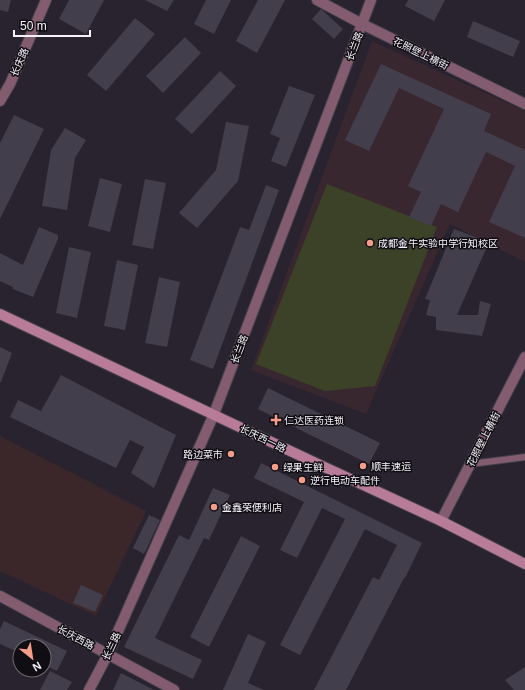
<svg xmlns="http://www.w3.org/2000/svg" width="525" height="690" font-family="Helvetica,'Noto Sans SC',sans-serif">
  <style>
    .industrial { fill: #3b2729 }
    .education { fill: #39272f }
    .green { fill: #3c4228 }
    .building { fill: #433e4b }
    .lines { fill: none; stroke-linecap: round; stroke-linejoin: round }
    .service-casing { stroke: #45404b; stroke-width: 8 }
    .minor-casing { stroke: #45404b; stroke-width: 12 }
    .tertiary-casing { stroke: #45404b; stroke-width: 12 }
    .secondary-casing { stroke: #45404b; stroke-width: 12 }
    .service { stroke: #835d6f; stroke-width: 6 }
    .minor { stroke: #835d6f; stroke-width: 10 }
    .tertiary { stroke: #835d6f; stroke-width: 10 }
    .secondary { stroke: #b87c99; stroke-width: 10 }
    .poi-dot { fill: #f49e8a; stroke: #100e13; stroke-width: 1.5 }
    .labels { text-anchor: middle; stroke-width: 3; stroke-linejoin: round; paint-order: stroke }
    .street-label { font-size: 10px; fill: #f5f2fa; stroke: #100e13 }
    .poi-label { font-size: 10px; fill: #f5f2fa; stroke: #100e13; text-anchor: start }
  </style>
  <rect width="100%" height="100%" fill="#28232f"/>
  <polygon class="industrial" points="0,436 146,511 96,616 0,571"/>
  <polygon class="education" points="372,41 525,111 525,262 450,224 366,414 251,370"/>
  <polygon class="green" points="327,184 437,227 375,386 325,391 256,364"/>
  <g class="building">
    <polygon points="0,0 11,0 8,12 0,10"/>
    <polygon points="69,0 104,0 86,34 59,19"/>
    <polygon points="145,0 174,0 167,11"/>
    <polygon points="206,0 231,0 214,34 194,24"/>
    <polygon points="258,0 285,0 257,53 236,41"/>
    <polygon points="408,0 445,0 434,21 405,6"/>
    <polygon points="321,9 343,29 334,39 312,19"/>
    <polygon points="135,18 155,34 106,91 87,75"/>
    <polygon points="473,21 520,41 513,57 467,37"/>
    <polygon points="185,37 201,53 163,93 146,76"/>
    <polygon points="381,64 491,114 484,131 525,150 525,238 489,222 515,166 486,152 458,212 441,204 431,226 409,217 421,192 408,186 444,109 399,88 369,151 345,140"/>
    <polygon points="220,71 236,86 192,134 175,119"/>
    <polygon points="289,86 315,95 286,167 271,161 280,138 270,134"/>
    <polygon points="14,115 44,129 0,219 0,143"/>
    <polygon points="226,122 249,126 238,181 197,228 179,213 216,170"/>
    <polygon points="65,128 86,140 75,158 67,210 42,206 51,150"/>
    <polygon points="100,178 122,184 110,232 88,226"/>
    <polygon points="145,179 166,183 153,249 132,245"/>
    <polygon points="266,185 279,190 213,369 190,360 240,227 249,230"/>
    <polygon points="39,227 58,235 58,239 33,297 13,289 13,287 0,281 0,253 23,265"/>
    <polygon points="454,229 489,242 457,315 478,315 480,301 491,304 482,336 436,330 436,317 426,315 430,300 425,299"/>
    <polygon points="69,247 91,252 77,318 56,313"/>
    <polygon points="117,260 138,265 125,330 104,326"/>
    <polygon points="159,277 180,282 167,347 145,343"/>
    <polygon points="0,347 12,353 1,382 0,382"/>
    <polygon points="61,375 176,435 154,488 131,473 144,447 130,440 116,468 10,417 18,400 41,411"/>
    <polygon points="268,388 380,443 369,464 258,409"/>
    <polygon points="261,463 422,543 405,578 404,578 346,690 314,690 373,577 379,580 397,545 365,529 300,655 280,645 345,519 322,508 297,558 280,550 304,502 254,478"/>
    <polygon points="213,488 230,495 209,540 204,538 155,638 202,660 193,679 124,647 179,535 189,540"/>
    <polygon points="149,515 160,520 144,554 133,548"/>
    <polygon points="241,536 260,546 209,647 190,637"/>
    <polygon points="81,585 103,595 95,612 73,603"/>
    <polygon points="4,621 67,651 57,671 44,665 44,646 20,646 20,653 0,644 0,629"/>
    <polygon points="248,634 266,642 248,683 264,690 223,690"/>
    <polygon points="525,667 525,690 514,690 505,680"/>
    <polygon points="50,671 72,682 67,690 40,690"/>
    <polygon points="121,673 154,690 113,690"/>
  </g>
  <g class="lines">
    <g class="service-casing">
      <polyline id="service" points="470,464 525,457"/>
    </g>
    <g class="minor-casing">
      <g id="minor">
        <polyline points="317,0 362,24 525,104"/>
        <polyline points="0,101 10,84 46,0"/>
        <polyline points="441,521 525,357"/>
        <polyline points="0,596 174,690"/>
      </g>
    </g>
    <g class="tertiary-casing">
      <polyline id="tertiary" points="89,690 108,654 214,414 371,0"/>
    </g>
    <g class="secondary-casing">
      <polyline id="secondary" points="0,314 320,465 441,521 525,564"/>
    </g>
    <use href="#service" class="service"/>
    <use href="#minor" class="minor"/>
    <use href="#tertiary" class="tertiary"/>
    <use href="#secondary" class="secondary"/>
  </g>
  <g class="poi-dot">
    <circle cx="370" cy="243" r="4"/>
    <path d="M274 414h4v4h4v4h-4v4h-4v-4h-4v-4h4z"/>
    <circle cx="231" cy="454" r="4"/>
    <circle cx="363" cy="466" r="4"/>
    <circle cx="275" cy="467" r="4"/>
    <circle cx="302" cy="480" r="4"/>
    <circle cx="214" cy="507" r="4"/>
  </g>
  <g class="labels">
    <g class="street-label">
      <text transform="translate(354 46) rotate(-69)" y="4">长兰路</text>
      <text transform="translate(421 53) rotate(26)" y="4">花照壁上横街</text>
      <text transform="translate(19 62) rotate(-67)" y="4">长庆路</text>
      <text transform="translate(239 349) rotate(-69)" y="4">长兰路</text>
      <text transform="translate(263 438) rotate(26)" y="4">长庆西一路</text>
      <text transform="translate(483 439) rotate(-63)" y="4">花照壁上横街</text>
      <text transform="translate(76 637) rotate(28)" y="4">长庆西路</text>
      <text transform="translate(111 646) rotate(-65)" y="4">长兰路</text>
    </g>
    <g class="poi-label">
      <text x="378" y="247">成都金牛实验中学行知校区</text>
      <text x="284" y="424">仁达医药连锁</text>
      <text x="223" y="458" text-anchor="end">路边菜市</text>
      <text x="371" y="470">顺丰速运</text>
      <text x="283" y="471">绿果生鲜</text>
      <text x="310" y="484">逆行电动车配件</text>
      <text x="222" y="511">金鑫荣便利店</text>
    </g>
  </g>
  <g transform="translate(32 658) rotate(150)"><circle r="19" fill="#100e13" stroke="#6c696f"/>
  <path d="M0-3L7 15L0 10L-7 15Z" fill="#f49e8a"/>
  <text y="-6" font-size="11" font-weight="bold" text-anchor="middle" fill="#f5f2fa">N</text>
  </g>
  <path d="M14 30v6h76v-6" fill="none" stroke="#f5f2fa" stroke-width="2"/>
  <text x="20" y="30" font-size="12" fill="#f5f2fa" stroke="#100e13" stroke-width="3" paint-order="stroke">50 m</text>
</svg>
